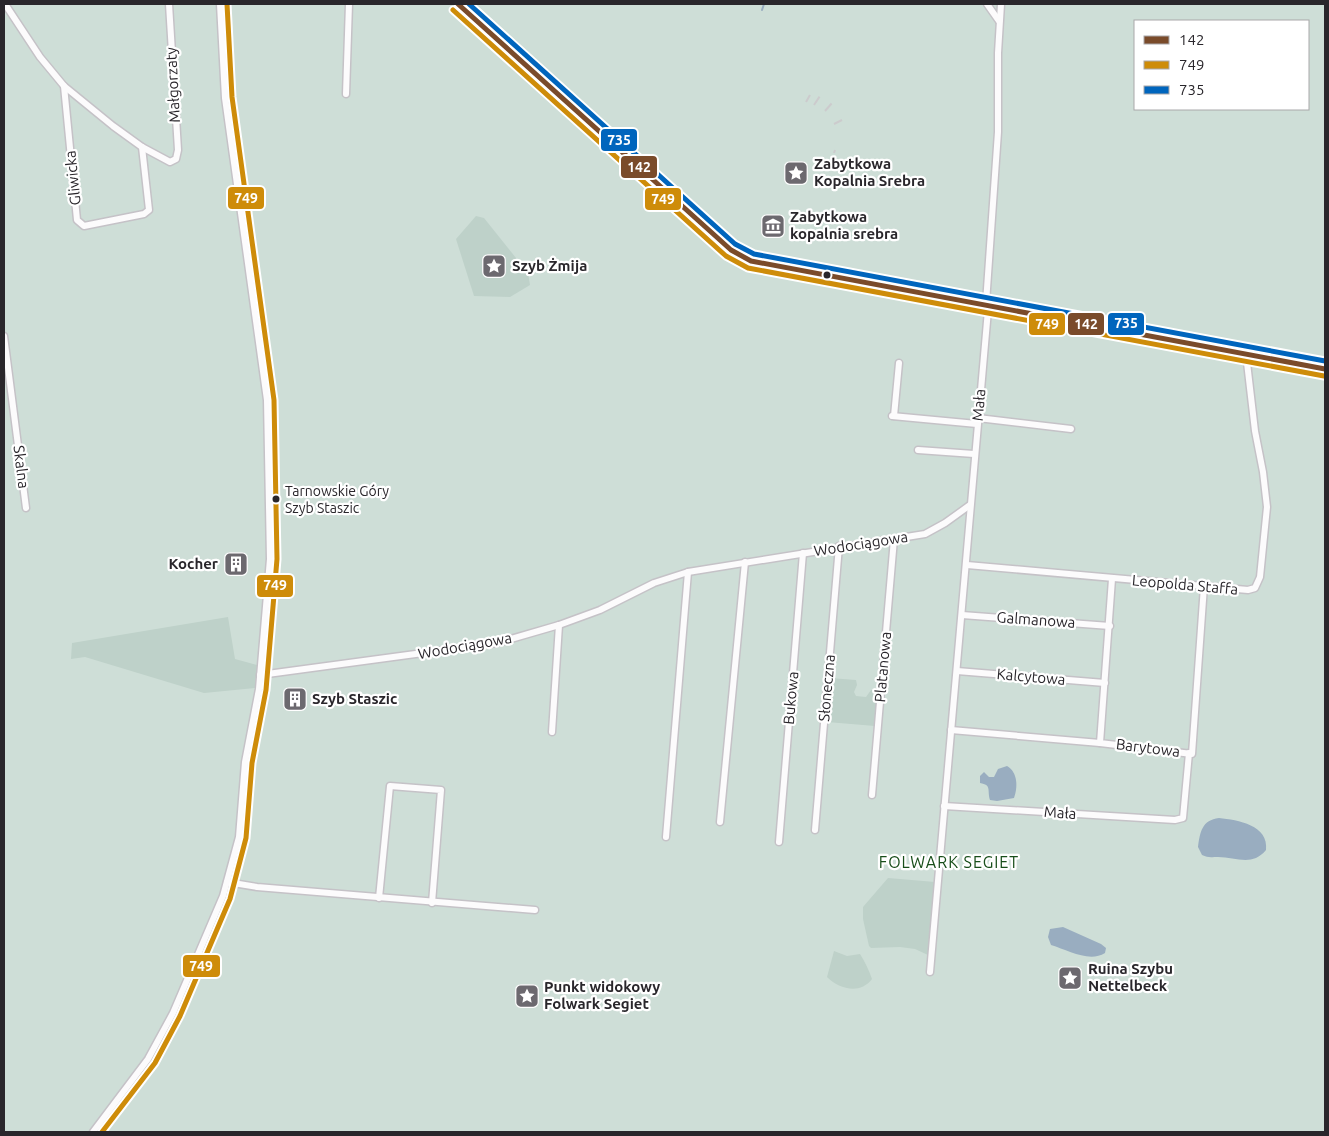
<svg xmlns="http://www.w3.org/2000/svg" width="1329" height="1136" font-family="Ubuntu,sans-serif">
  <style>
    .green { fill: #ceded7; fill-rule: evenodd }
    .forest { fill: #bed1c9 }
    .water { fill: #99adc0 }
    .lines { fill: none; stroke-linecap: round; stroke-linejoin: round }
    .stream { stroke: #99adc0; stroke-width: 2 }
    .street-casing { stroke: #c5c2c7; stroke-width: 9 }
    .street { stroke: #fcfbfc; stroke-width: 6 }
    .rail { stroke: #cccbcd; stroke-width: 2; stroke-dasharray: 10 5; stroke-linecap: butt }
    .bus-1-casing { stroke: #fff; stroke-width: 9 }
    .bus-2-casing { stroke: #fff; stroke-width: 9 }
    .bus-3-casing { stroke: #fff; stroke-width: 9 }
    .bus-1 { stroke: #7a4b2a; stroke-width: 5 }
    .bus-2 { stroke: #ce8c09; stroke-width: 5 }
    .bus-3 { stroke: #0065bd; stroke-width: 5 }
    .bus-dot { fill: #29262b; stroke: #fff; stroke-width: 2 }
    .labels { text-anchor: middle; stroke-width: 4.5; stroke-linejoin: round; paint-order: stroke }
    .bus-label { font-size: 14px; fill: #29262b; stroke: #fff; text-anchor: start }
    .street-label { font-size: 15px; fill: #29262b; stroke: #fff }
    .poi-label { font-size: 15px; font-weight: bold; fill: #29262b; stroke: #fff; text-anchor: start }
    .neighbourhood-label { font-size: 16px; letter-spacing: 1px; fill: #184e1a; stroke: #fff }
    .line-badge { stroke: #fff; stroke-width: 2 }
    .badge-label { font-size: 14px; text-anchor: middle; font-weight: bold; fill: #fff }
  </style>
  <rect width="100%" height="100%" fill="#e9e5ec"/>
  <path class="green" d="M4 4H1325V1132H4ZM1135 21H1308V109H1135Z"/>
  <g class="forest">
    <polygon points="476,216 484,218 528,273 530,285 510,297 474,296 456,239"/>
    <polygon points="228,617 235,659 257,665 255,688 204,693 85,657 71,659 72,643"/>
    <polygon points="830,678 856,680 857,685 854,692 856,696 866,697 871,690 878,690 875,726 827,722"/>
    <polygon points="888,878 935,882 928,955 915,949 900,947 871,948 869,946 863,919 863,907"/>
    <path d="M834 951 847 956 860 954C865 962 869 970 872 979 860 995 839 989 827 977Z"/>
  </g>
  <g class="water">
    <path d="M1007 766C1018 772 1018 788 1014 798L997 801 990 800C987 790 992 785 980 783V776L984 772 989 777H994L998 769Z"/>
    <path d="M1219 818C1238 820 1269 825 1266 850 1252 867 1236 857 1218 857 1211 857 1208 858 1202 855L1198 847C1200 832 1202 820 1219 818Z"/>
    <path d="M1063 927 1101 944 1106 948 1105 953C1089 963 1068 950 1051 945L1048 937 1050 929Z"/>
  </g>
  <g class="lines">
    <polyline class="stream" points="762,10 764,4"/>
    <g class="street-casing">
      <g id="street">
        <polyline points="5,4 40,57 64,86 113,126 142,147 170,162 176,159 178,150 169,4"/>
        <polyline points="458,4 731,250 751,261 1325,369"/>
        <polyline points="987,4 999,21"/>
        <polyline points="64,86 77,220 84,226 144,214 149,210 142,147"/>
        <polyline points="346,94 349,4"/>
        <polyline points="4,336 26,508"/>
        <polyline points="892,416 977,424"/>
        <polyline points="894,416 899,363"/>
        <polyline points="978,418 1071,429"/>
        <polyline points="918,450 974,454"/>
        <polyline points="967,565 1248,590 1255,588 1260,577 1267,507 1263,472 1255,431 1246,354"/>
        <polyline points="1112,579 1100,743 1192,754 1204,586"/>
        <polyline points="962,615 1110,626"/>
        <polyline points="957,671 1105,683"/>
        <polyline points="260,675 497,643 559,625 600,610 654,583 688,572 925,534 945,523 970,505"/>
        <polyline points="951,730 1100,743"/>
        <polyline points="552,732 559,625"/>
        <polyline points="872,795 894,539"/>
        <polyline points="944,806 1175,820 1183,818 1189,753"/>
        <polyline points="720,822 745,562"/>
        <polyline points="815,830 839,546"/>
        <polyline points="666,837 688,572"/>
        <polyline points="779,842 803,553"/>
        <polyline points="227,882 257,887 535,910"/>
        <polyline points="379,898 390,786 441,790 432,903"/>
        <polyline points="930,972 988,310 986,303 998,132 998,53 1001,4"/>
        <polyline points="93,1132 148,1059 173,1013 223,896 239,837 245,762 259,689 270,559 267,400 225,98 220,4"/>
      </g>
    </g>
    <use href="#street" class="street"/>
    <g class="rail">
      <polyline points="806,102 810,95"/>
      <polyline points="814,105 822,93"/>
      <polyline points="825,111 832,103"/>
      <polyline points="834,124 842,120"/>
      <polyline points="834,153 835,150"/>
    </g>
    <g class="bus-1-casing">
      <polyline id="bus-1" points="458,4 731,250 751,261 1325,369"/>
    </g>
    <g class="bus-2-casing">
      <g id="bus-2">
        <polyline points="453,10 726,256 748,268 1324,376"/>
        <polyline points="102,1132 155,1063 180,1016 230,899 246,838 252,763 266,690 277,559 274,400 232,97 227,4"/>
      </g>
    </g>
    <g class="bus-3-casing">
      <polyline id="bus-3" points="469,4 735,244 754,254 1325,361"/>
    </g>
    <use href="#bus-1" class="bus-1"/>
    <use href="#bus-2" class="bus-2"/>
    <use href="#bus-3" class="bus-3"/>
  </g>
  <defs>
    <g id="sight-square" transform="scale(1.25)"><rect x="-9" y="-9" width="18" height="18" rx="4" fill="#6c696f" stroke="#fff"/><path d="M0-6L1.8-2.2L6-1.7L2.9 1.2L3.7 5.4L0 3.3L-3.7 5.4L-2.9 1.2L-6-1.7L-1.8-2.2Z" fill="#fff"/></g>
    <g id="museum-square" transform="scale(1.25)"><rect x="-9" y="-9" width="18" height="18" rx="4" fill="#6c696f" stroke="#fff"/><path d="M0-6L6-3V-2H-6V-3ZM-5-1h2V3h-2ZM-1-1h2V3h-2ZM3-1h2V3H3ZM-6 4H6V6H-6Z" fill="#fff"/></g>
    <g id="building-square" transform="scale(1.25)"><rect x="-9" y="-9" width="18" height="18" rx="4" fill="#6c696f" stroke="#fff"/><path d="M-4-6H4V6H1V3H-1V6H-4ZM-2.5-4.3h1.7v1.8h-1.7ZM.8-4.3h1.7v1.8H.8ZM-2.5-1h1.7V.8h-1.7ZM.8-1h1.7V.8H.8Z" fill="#fff"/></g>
  </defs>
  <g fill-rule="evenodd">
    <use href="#sight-square" x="796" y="173"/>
    <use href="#museum-square" x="773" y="226"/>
    <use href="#sight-square" x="494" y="266"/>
    <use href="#building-square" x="236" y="564"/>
    <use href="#building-square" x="295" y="699"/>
    <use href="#sight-square" x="1070" y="978"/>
    <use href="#sight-square" x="527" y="996"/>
  </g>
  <g class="bus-dot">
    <circle cx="827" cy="275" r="4.5"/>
    <circle cx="276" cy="499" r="4.5"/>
  </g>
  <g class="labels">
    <g class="bus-label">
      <text x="285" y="496">Tarnowskie Góry<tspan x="285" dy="17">Szyb Staszic</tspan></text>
    </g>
    <g class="street-label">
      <text transform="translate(173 85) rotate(-93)" y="5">Małgorzaty</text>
      <text transform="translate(73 178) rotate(-96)" y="5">Gliwicka</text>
      <text transform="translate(979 405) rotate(-85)" y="5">Mała</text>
      <text transform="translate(21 467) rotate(83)" y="5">Skalna</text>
      <text transform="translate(861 544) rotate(-9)" y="5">Wodociągowa</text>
      <text transform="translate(1185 585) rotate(5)" y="5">Leopolda Staffa</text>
      <text transform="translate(1036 620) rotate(4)" y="5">Galmanowa</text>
      <text transform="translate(465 646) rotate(-10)" y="5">Wodociągowa</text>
      <text transform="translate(883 667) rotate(-85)" y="5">Platanowa</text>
      <text transform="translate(1031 677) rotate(5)" y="5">Kalcytowa</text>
      <text transform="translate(827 688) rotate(-85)" y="5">Słoneczna</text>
      <text transform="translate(791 698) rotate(-85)" y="5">Bukowa</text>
      <text transform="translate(1148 748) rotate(7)" y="5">Barytowa</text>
      <text transform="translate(1060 813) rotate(4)" y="5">Mała</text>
    </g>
    <g class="poi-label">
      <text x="814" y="169">Zabytkowa<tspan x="814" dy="17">Kopalnia Srebra</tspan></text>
      <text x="790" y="222">Zabytkowa<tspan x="790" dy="17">kopalnia srebra</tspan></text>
      <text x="512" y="271">Szyb Żmija</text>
      <text x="218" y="569" text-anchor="end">Kocher</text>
      <text x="312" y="704">Szyb Staszic</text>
      <text x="1088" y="974">Ruina Szybu<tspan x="1088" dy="17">Nettelbeck</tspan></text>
      <text x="544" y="992">Punkt widokowy<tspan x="544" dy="17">Folwark Segiet</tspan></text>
    </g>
    <g class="neighbourhood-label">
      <text x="949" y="868">FOLWARK SEGIET</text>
    </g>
  </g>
  <g class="line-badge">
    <rect x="600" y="128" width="38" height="24" rx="5" fill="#0065bd"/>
    <rect x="620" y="155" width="38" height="24" rx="5" fill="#7a4b2a"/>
    <rect x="227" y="186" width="38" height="24" rx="5" fill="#ce8c09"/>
    <rect x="644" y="187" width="38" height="24" rx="5" fill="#ce8c09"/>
    <rect x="1107" y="312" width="38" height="24" rx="5" fill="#0065bd"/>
    <rect x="1067" y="312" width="38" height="24" rx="5" fill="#7a4b2a"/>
    <rect x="1028" y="312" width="38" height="24" rx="5" fill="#ce8c09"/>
    <rect x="256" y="574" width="38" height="24" rx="5" fill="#ce8c09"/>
    <rect x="182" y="954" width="39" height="24" rx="5" fill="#ce8c09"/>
  </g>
  <g class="badge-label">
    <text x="619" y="145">735</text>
    <text x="639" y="172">142</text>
    <text x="246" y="203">749</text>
    <text x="663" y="204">749</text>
    <text x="1126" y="328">735</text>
    <text x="1086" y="329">142</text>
    <text x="1047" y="329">749</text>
    <text x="275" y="590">749</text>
    <text x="201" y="971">749</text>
  </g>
  <rect width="1329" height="1136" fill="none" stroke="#29262b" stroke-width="10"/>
  <rect x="1134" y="20" width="175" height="90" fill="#ffffff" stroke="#a9a8aa"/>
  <rect x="1144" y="36" width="25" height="8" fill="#7a4b2a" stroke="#a9a8aa"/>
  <text x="1179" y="45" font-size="15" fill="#29262b">142</text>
  <rect x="1144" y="61" width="25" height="8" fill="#ce8c09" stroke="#a9a8aa"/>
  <text x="1179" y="70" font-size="15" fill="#29262b">749</text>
  <rect x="1144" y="86" width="25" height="8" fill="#0065bd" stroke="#a9a8aa"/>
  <text x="1179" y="95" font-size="15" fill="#29262b">735</text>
</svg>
